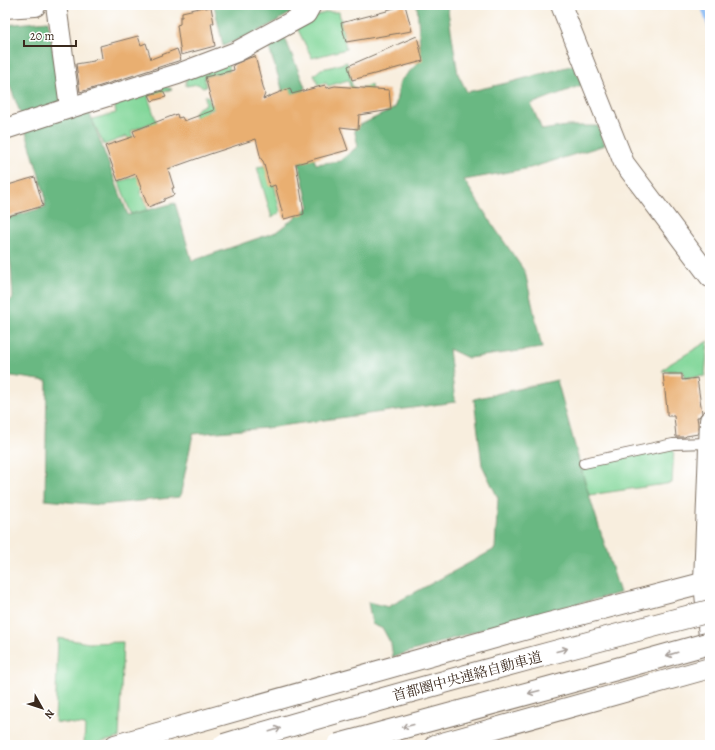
<svg xmlns="http://www.w3.org/2000/svg" width="715" height="750" font-family="Alegreya,'Noto Serif JP',serif">
  <style>
    .green { fill: #82d79a; stroke: #5e805c }
    .forest { fill: #69b882; stroke: #527150 }
    .lines { fill: none; stroke-linecap: round; stroke-linejoin: round }
    .stream { stroke: #88bbf5; stroke-width: 5 }
    .building { fill: #e9af71 }
    .service-casing { stroke: #7d6f61; stroke-width: 12 }
    .minor-casing { stroke: #7d6f61; stroke-width: 22 }
    .secondary-casing { stroke: #7d6f61; stroke-width: 24 }
    .service { stroke: #fff; stroke-width: 10 }
    .minor { stroke: #fff; stroke-width: 20 }
    .secondary { stroke: #fff; stroke-width: 22 }
    .motorway-bridge-casing { stroke: #7d6f61; stroke-width: 24; stroke-linecap: butt }
    .motorway-bridge { stroke: #fff; stroke-width: 22 }
    .oneway { stroke: #a79f9a }
    .labels { text-anchor: middle; stroke-width: 4; stroke-linejoin: round; paint-order: stroke }
    .street-label { font-size: 14px; fill: #3b2a1e; stroke: #fff }
  </style>
  <rect width="100%" height="100%" fill="#fff"/>
  <filter id="ink" filterUnits="userSpaceOnUse"><feTurbulence type="fractalNoise" baseFrequency=".025" numOctaves="2"/><feDisplacementMap in="SourceGraphic" scale="8" xChannelSelector="R" yChannelSelector="G"/><feConvolveMatrix kernelMatrix="1 2 1 2 8 2 1 2 1" color-interpolation-filters="sRGB"/></filter>
  <filter id="wash" filterUnits="userSpaceOnUse"><feTurbulence type="fractalNoise" baseFrequency=".012" numOctaves="4" result="noise"/><feDisplacementMap in="SourceGraphic" scale="16" xChannelSelector="R" yChannelSelector="G"/><feGaussianBlur stdDeviation="0.9" result="paint"/><feColorMatrix in="noise" values="0 0 0 0 0 0 0 0 0 0 0 0 0 0 0 0 0 1.4 0 .05"/><feComposite in="paint" operator="in"/></filter>
  <g filter="url(#wash)">
    <rect width="100%" height="100%" fill="#f8eede"/>
    <g class="green">
      <polygon points="327,12 339,12 346,49 312,58 296,26 310,18"/>
      <polygon points="227,62 230,70 204,77 206,87 203,88 198,84 186,86 186,79"/>
      <polygon points="347,62 352,86 357,89 371,85 375,111 355,102 348,80 328,86 326,83 318,85 314,75 321,69 331,67"/>
      <polygon points="164,86 172,89 148,97 172,168 169,169 151,123 131,131 133,139 129,141 127,136 104,145 92,119 116,113 114,102"/>
      <polygon points="205,96 208,96 211,105 234,99 235,102 207,111 210,130 197,122 194,113 197,109 206,104"/>
      <polygon points="270,165 280,212 272,218 257,167"/>
      <polygon points="148,172 140,192 148,210 131,214 119,182"/>
      <polygon points="708,341 705,376 684,378 683,371 662,371 670,364"/>
      <polygon points="674,447 672,483 589,495 580,466"/>
      <polygon points="58,638 89,643 123,642 119,738 89,745 84,745 85,725 55,722"/>
    </g>
    <g class="forest">
      <polygon points="214,5 296,5 291,13 263,29 223,46"/>
      <polygon points="417,5 447,5 458,74 467,92 511,82 574,65 582,85 531,104 542,130 566,126 598,126 605,145 530,168 464,180 492,224 525,272 542,348 468,358 449,349 455,402 266,428 193,434 180,497 100,505 45,500 47,381 5,375 5,305 13,298 11,266 5,235 5,219 45,207 45,195 25,129 88,109 128,215 175,203 192,261 276,232 309,207 281,85 268,45 285,38 305,87 301,96 305,136 316,164 340,161 358,146 354,128 395,108 400,81 421,60"/>
      <polygon points="48,21 62,98 61,103 21,115 5,73 5,25"/>
      <polygon points="557,380 584,479 620,593 509,621 393,657 391,644 383,629 372,624 368,602 388,607 495,549 498,498 482,465 474,399"/>
    </g>
    <g class="lines">
      <polyline class="stream" points="703,5 710,27"/>
    </g>
    <g id="blocks">
      <g class="building">
        <polygon points="405,5 412,31 346,42 341,23 387,11 387,10"/>
        <polygon points="204,7 206,8 211,7 214,23 211,23 215,46 181,55 177,25 180,24 180,17 182,17 182,12"/>
        <polygon points="138,36 141,45 146,43 151,59 177,49 181,60 94,88 80,92 76,64 94,61 94,60 102,58 100,46"/>
        <polygon points="417,36 423,61 352,80 348,66"/>
        <polygon points="255,56 265,94 263,99 290,88 292,94 325,85 327,88 335,86 389,90 391,110 359,115 358,129 340,127 348,150 296,164 302,200 304,214 284,219 275,185 270,187 263,161 261,159 256,139 210,154 168,169 174,188 172,188 174,195 164,199 164,201 148,207 136,174 118,181 105,146 135,136 133,131 177,114 178,118 182,117 184,121 214,110 205,77 234,70 233,65 249,58"/>
        <polygon points="163,91 166,97 152,101 149,95"/>
        <polygon points="35,177 43,206 5,217 5,186"/>
        <polygon points="663,374 682,374 682,380 697,378 702,413 699,417 697,417 698,423 698,434 686,436 685,437 676,437 674,416 667,416 667,409"/>
      </g>
    </g>
  </g>
  <g filter="url(#ink)">
    <use href="#blocks" fill-opacity="0" stroke="#7d6f61" stroke-width="1"/>
    <g class="lines">
      <g class="service-casing">
        <polyline id="service" points="584,463 673,444 709,443"/>
      </g>
      <g class="minor-casing">
        <g id="minor">
          <polyline points="56,5 70,107"/>
          <polyline points="561,5 624,163 710,277"/>
          <polyline points="5,129 82,104 178,74 236,52 306,14 311,5"/>
          <polyline points="710,420 704,582 710,648"/>
          <polyline points="115,745 545,624 710,581"/>
          <polyline points="435,745 710,668"/>
        </g>
      </g>
      <g class="secondary-casing">
        <polyline id="secondary" points="5,7 35,5"/>
      </g>
      <use href="#service" class="service"/>
      <use href="#minor" class="minor"/>
      <use href="#secondary" class="secondary"/>
      <g class="motorway-bridge-casing">
        <g id="motorway-bridge">
          <path d="M224 745C385 697 548 653 710 611"/>
          <polyline points="338,745 548,688 710,643"/>
        </g>
      </g>
      <use href="#motorway-bridge" class="motorway-bridge"/>
    </g>
    <defs><path id="oneway-shaft" d="M-6 0H5M1.5-3L5.5 0L1.5 3" fill="none" stroke-width="1.6" stroke-linecap="round" stroke-linejoin="round"/></defs>
    <g class="oneway">
      <use href="#oneway-shaft" transform="translate(562 650) rotate(-15)"/>
      <use href="#oneway-shaft" transform="translate(672 654) rotate(164)"/>
      <use href="#oneway-shaft" transform="translate(534 692) rotate(165)"/>
      <use href="#oneway-shaft" transform="translate(408 726) rotate(165)"/>
      <use href="#oneway-shaft" transform="translate(275 730) rotate(-17)"/>
    </g>
  </g>
  <g class="labels">
    <g class="street-label">
      <text transform="translate(467 676) rotate(-15)" y="5">首都圏中央連絡自動車道</text>
    </g>
  </g>
  <rect width="715" height="750" fill="none" stroke="#fff" stroke-width="20"/>
  <g transform="translate(42 708) rotate(129)" stroke="#ffffff" stroke-width="3" paint-order="stroke">
  <path d="M0-3L7 15L0 10L-7 15Z" fill="#3b2a1e"/>
  <text y="-6" font-size="11" font-weight="bold" text-anchor="middle" fill="#3b2a1e">N</text>
  </g>
  <path d="M24 40v6h52v-6" fill="none" stroke="#3b2a1e" stroke-width="2"/>
  <text x="30" y="40" font-size="12" fill="#3b2a1e" stroke="#ffffff" stroke-width="3" paint-order="stroke">20 m</text>
</svg>
